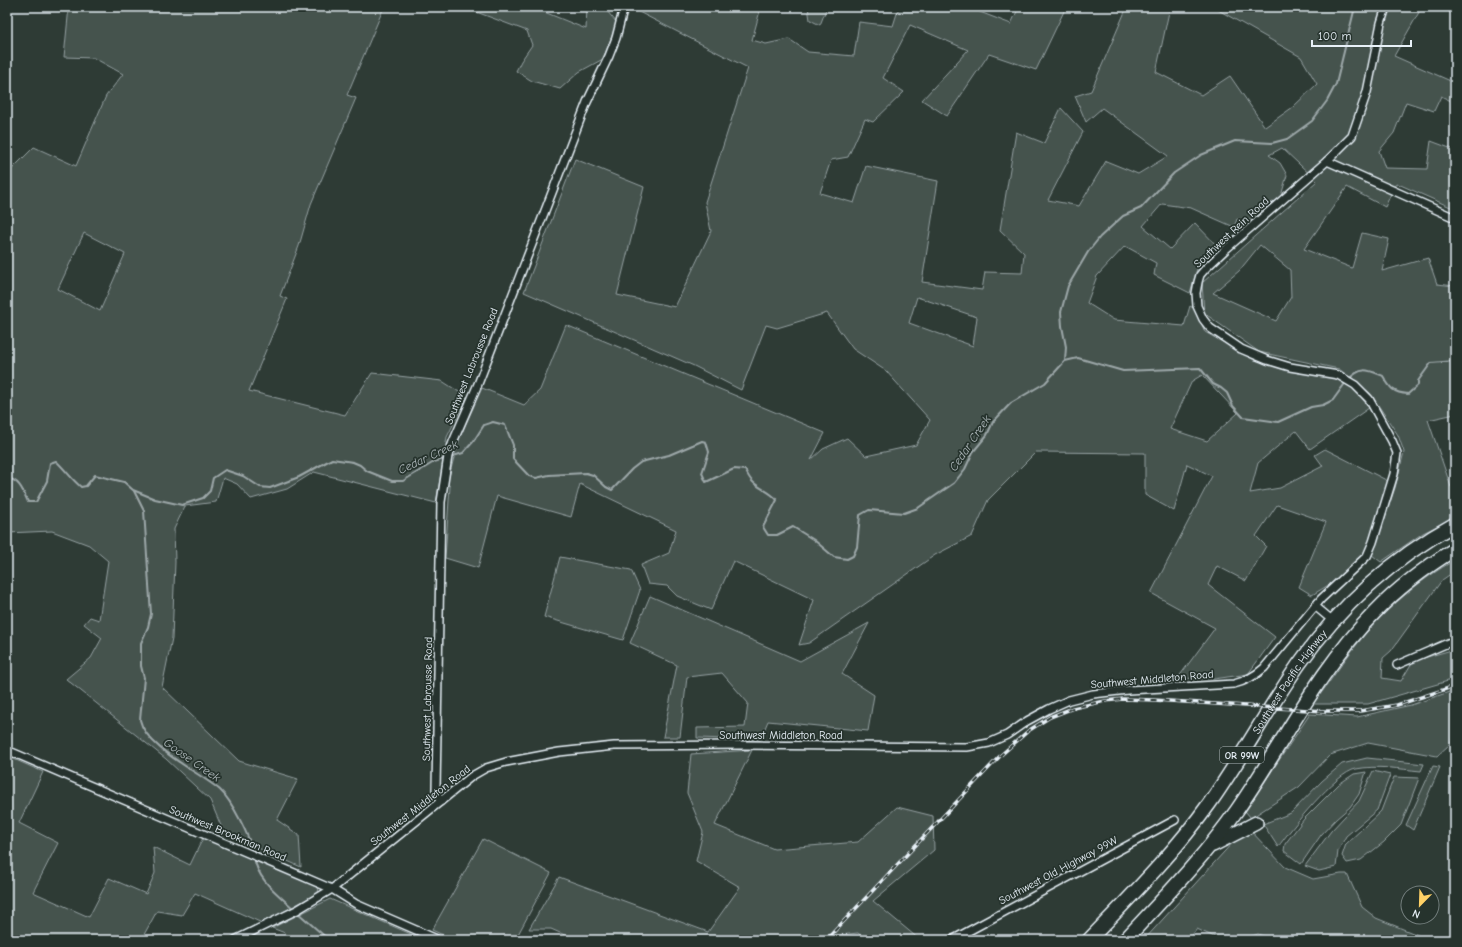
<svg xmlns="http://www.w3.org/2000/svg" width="1462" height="947" font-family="'Comic Neue',sans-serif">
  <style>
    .green { fill: #45524e; stroke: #96a2a3; fill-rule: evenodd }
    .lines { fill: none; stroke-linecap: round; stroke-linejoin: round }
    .stream { stroke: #9da8a9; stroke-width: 2 }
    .street-casing { stroke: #e8f1f8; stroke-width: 10 }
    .highway-casing { stroke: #e8f1f8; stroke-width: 16 }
    .street { stroke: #26332d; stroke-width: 7 }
    .highway { stroke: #26332d; stroke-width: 13 }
    .rail-casing { stroke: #e8f1f8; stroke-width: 3.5 }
    .rail { stroke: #26332d; stroke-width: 2; stroke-dasharray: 6; stroke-linecap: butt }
    .labels { text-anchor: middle; stroke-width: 3.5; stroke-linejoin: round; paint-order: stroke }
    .shield { fill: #26332d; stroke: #aeb8bb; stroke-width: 1 }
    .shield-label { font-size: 10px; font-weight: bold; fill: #e8f1f8 }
    .street-label { font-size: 11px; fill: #e8f1f8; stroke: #26332d }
    .water-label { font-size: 12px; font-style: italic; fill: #b0babd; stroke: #26332d }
  </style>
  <rect width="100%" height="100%" fill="#2e3b35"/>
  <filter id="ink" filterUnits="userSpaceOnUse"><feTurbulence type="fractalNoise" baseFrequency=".025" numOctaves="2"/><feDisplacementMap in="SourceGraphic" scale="8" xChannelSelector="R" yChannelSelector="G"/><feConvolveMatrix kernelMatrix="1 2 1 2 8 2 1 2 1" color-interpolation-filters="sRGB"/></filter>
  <g filter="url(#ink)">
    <g class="green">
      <path d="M69 7H384L347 95 356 98 311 204 299 246 280 296 287 299 249 391 345 415 372 373 442 381 467 397 447 437 436 503 314 472 287 489 251 499 237 484 223 478 216 502 185 506 174 529 175 562 172 638 162 687 239 761 298 779 277 820 299 835 301 867 224 833 210 800 166 759 66 679 91 658 102 638 84 624 90 617 99 620 108 561 89 545 52 531 7 533V375L10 373 7 371V174L34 147 76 166 106 96 123 74 94 58 64 57ZM84 233 125 254 100 311 58 289Z"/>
      <polygon points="463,7 532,7 586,29 587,7 607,7 607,11 617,23 603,59 579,72 560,89 532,81 516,71 521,61 532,45 527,31"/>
      <path d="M632 7H761L752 40 766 44 789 39 808 52 854 56 859 22 893 26 899 7H967L1011 24 1019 7H1066L1036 70 989 54 947 116 922 100 968 50 910 25 883 78 904 92 873 122 865 119 848 157 831 160 820 193 854 203 866 166 938 181 922 282 982 290 985 272 1022 273 1024 253 1000 230 1016 132 1044 143 1061 108 1083 132 1048 200 1079 206 1106 161 1138 174 1168 156 1102 108 1086 122 1075 96 1091 91 1127 7H1170L1156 72 1201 95 1230 76 1265 127 1293 107 1317 84 1301 57 1213 7H1422L1394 56 1455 83V103L1441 96 1434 111 1406 102 1394 133 1379 151 1385 168 1427 169 1431 141 1455 150V209L1396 183 1385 207 1347 187 1304 249 1352 268 1362 233 1389 239 1382 271 1428 258 1437 284 1455 286V414L1428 420 1451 487H1455V517L1423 533 1381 562 1372 555 1395 488 1404 452 1398 435 1370 393 1339 369 1259 352 1204 313 1202 283 1317 181 1282 148 1269 155 1280 163 1287 175 1281 196 1245 223 1237 219 1234 227 1191 208 1162 204 1143 226 1170 249 1195 223 1220 249 1197 269 1190 293 1154 275 1156 263 1125 246 1097 276 1087 303 1114 320 1184 326 1190 306 1195 309 1205 332 1254 360 1338 378 1356 390 1369 408 1310 449 1296 431 1258 463 1250 493 1280 488 1323 466 1315 455 1325 449 1388 481 1377 519 1365 555 1340 578 1312 595 1299 587 1326 522 1277 505 1256 536 1266 546 1246 581 1217 566 1208 585 1275 637 1248 674 1214 679 1178 678 1215 628 1151 593 1212 476 1187 464 1174 511 1145 495V453L1036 452 988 500 972 536 935 555 809 643 799 645 814 600 733 561 711 610 677 596 667 586 648 584 641 565 669 553 676 530 580 484 571 517 497 496 478 568 445 558 450 486 447 484 459 439 482 388 524 405 540 390 566 325 825 433 811 460 823 449 847 438 866 456 916 445 930 420 886 371 853 349 827 313 777 328 766 325 741 390 694 366 524 292 575 159 644 187 617 295 675 307 711 231 705 202 748 68 633 9ZM1260 245 1290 270 1291 297 1276 321 1213 293 1239 271ZM917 297 977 317 973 346 909 323ZM1202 375 1238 413 1207 441 1170 429 1192 381Z"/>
      <polygon points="808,7 827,7 820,25 810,20"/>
      <polygon points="560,557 631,570 640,590 623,640 544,617"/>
      <path d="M1455 560V571L1442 580 1391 651 1383 658 1382 678 1401 681 1413 661 1455 649V679L1368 704H1313C1331 681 1347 655 1366 633 1391 605 1422 578 1455 560Z"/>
      <polygon points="650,596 800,661 869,623 842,674 874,695 868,731 768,721 760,740 697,738 697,728 745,727 748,703 722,673 687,677 680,737 663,737 677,665 630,643"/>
      <polygon points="1455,690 1455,732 1450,744 1437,756 1368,743 1330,755 1299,787 1251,818 1245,811 1310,714 1357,717 1411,705"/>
      <polygon points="752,750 715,825 774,849 858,842 897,807 933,816 934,850 873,901 920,940 866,940 858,933 840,935 837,940 576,940 551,929 529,929 559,877 708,932 740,887 696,861 703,832 687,793 691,754"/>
      <polygon points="7,756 43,772 19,823 58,843 33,892 89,917 109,878 146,894 155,873 153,847 190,865 203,838 319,887 318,893 262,923 195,893 182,915 157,911 141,940 7,940"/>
      <path d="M1367 758 1424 764 1421 771C1399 769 1377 765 1356 769 1336 772 1290 830 1278 847L1263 824 1291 813 1322 781 1342 764Z"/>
      <polygon points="1433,766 1440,767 1413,830 1406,825"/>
      <polygon points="1373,771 1390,775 1377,810 1346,836 1338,851 1336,867 1319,871 1305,866 1331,831 1359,801"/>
      <polygon points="1366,772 1359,794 1350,807 1336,819 1321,835 1301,864 1284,851 1285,844 1304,819 1339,784 1354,774"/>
      <polygon points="1394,777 1419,778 1401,825 1384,842 1361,860 1347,863 1342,856 1346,844 1381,811"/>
      <polygon points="1250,830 1285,867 1313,879 1341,874 1347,874 1362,907 1376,918 1430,940 1275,940 1258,934 1240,940 1221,940 1197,929 1188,940 1144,940 1234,841"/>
      <polygon points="483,839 551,873 515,940 454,940 432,930"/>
      <polygon points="330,899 420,938 420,940 289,940 285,933 272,928"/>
    </g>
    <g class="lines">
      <g class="stream">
        <polyline points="1065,361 1066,347 1062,326 1061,312 1068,286 1088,252 1100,237 1123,216 1141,208 1174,173 1201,155 1235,141 1272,143 1287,139 1312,121 1327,101 1336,84 1355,7"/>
        <path d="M1349 379C1361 366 1368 370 1383 376 1390 388 1393 393 1408 394L1418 385V381L1431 363 1455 361"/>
        <path d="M7 478C20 480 23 491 28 502H36L47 481 50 463 56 461C65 469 71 479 81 487L86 486 95 475 124 482 133 490 155 499 182 505 203 498 210 491 213 478 225 470 243 476 260 487 270 488 299 477 332 459 353 462 360 465 367 471 392 481H403L434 462 463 453 473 442 484 425 493 422 505 425 513 445V459L529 476 536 478 549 475 586 473 593 475 606 487 612 490 632 469 641 462 669 455 702 441 706 442 709 452 702 473 706 482 734 469 745 470C747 473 749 478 752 481 759 489 770 491 777 500L763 527 768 535H777L793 527 814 540 834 557 847 559 853 556 857 547 860 515 869 510 904 513 918 508 954 483 965 469 973 452 987 435 993 422 1011 403 1045 383 1065 361 1078 358 1123 371 1200 368 1213 384 1221 388 1227 393 1233 406 1243 417 1278 422 1311 407 1323 405 1333 400 1346 382"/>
        <path d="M134 491 144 511 151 614 148 627 141 643V666L144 678 140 720C146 748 199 772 220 790 232 801 250 837 253 853"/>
        <path d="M254 857C258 881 277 893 294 909"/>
        <polyline points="297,912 329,940"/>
      </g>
      <g class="street-casing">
        <g id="street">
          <polyline points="1327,161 1455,218"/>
          <polyline points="1315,606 1333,621"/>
          <polyline points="1397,665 1455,640"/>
          <polyline points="7,750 332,889 356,904 439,940"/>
          <polyline points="440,802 436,789 441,502 448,456 453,442 478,384 587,102 609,56 616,38 624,7"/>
          <path d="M235 940 297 910 332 889 472 776 486 768 506 762 559 752 614 746 742 745 967 747 989 743 1007 735 1027 721 1049 709 1069 700 1093 694 1128 690 1234 684C1246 681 1255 676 1264 668L1321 599 1367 556 1373 542 1394 474 1397 453 1392 441 1369 399 1355 385 1338 375 1290 367 1267 360 1241 349 1210 328 1203 319 1197 306 1196 293 1198 282 1200 275 1206 268 1226 249 1327 161 1352 136 1367 92 1381 23 1386 7"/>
          <polyline points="952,940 1175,820"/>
        </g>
      </g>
      <g class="highway-casing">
        <g id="highway">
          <polyline points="1213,845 1256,823"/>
          <path id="s1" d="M1089 940C1131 896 1174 853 1209 804 1241 759 1267 710 1299 664 1340 606 1392 559 1455 524"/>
          <path d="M1125 940C1164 898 1204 857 1237 810 1283 744 1318 670 1375 612 1399 587 1426 567 1455 549"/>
        </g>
      </g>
      <use href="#street" class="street"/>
      <use href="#highway" class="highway"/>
      <g class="rail-casing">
        <polyline id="rail" points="826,940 1001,755 1028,731 1050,717 1073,708 1105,701 1123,699 1154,700 1324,711 1360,711 1397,705 1455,686"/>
      </g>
      <use href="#rail" class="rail"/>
    </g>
  </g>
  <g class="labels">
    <rect class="shield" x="1220" y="747" width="44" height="16" rx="3"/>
    <g class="shield-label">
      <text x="1242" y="759">OR 99W</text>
    </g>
    <g class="street-label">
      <text transform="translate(1231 232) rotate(-43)" y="4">Southwest Rein Road</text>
      <text transform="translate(471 366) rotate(-68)" y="4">Southwest Labrousse Road</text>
      <text transform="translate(1152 679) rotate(-5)" y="4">Southwest Middleton Road</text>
      <text dy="4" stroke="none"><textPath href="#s1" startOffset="328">Southwest Pacific Highway</textPath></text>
      <text transform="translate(427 699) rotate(-89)" y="4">Southwest Labrousse Road</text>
      <text x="781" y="739">Southwest Middleton Road</text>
      <text transform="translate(420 805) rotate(-38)" y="4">Southwest Middleton Road</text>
      <text transform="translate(228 833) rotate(23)" y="4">Southwest Brookman Road</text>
      <text transform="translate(1058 870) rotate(-28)" y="4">Southwest Old Highway 99W</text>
    </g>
    <g class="water-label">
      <text transform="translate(970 443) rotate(-56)" y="4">Cedar Creek</text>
      <text transform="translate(428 457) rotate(-25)" y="4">Cedar Creek</text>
      <text transform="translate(192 760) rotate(35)" y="4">Goose Creek</text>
    </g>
  </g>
  <rect width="1462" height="947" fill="none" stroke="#26332d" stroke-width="24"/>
  <rect x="12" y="12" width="1438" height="923" fill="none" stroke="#e8f1f8" stroke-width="1.5" filter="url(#ink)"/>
  <g transform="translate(1420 905) rotate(203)"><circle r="19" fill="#26332d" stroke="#747f7e"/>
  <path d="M0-3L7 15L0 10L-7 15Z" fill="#ffd166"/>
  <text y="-6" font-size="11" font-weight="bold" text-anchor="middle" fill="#e8f1f8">N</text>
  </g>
  <path d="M1312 40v6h99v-6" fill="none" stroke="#e8f1f8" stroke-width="2"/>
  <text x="1318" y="40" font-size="12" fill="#e8f1f8" stroke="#26332d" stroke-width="3" paint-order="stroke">100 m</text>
</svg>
